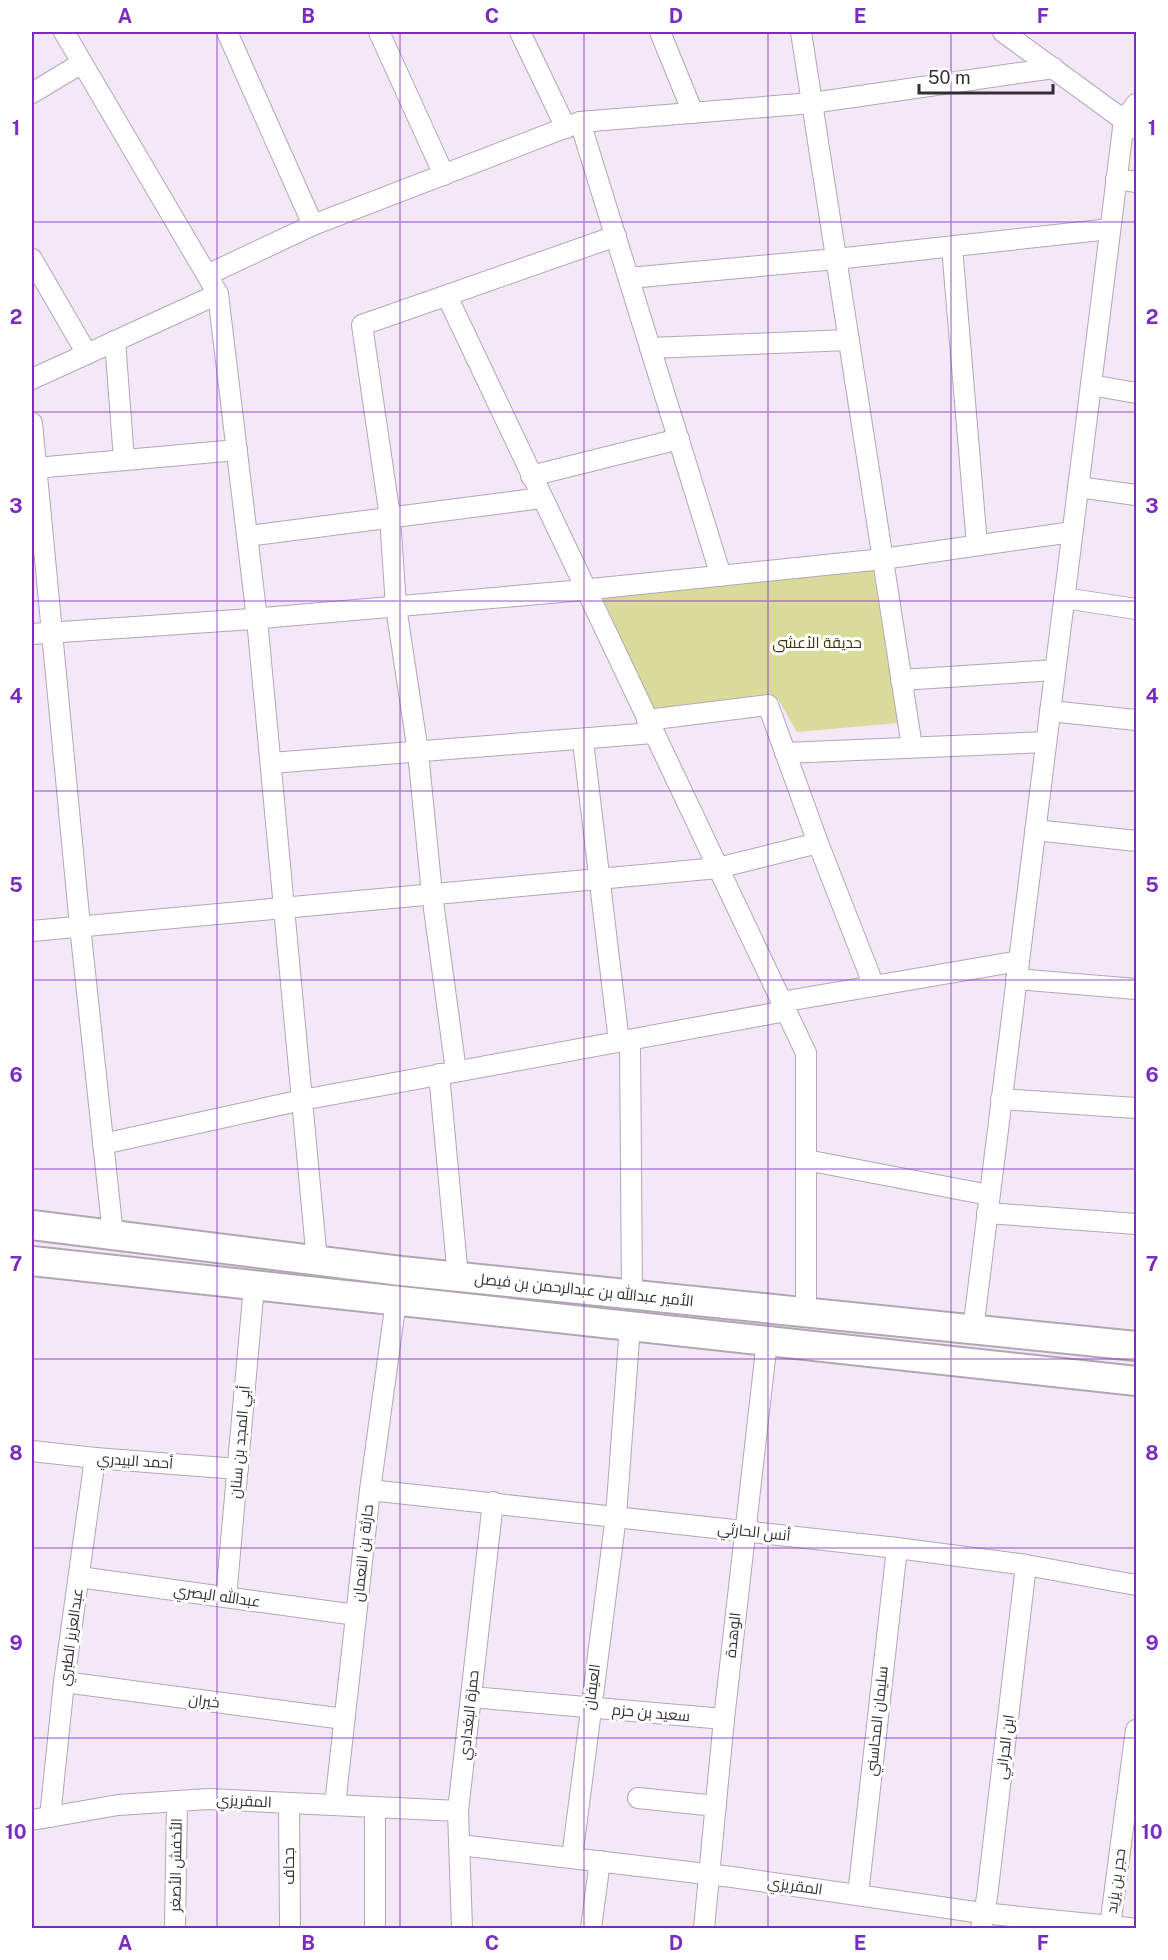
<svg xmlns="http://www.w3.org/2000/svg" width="1168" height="1960" font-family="'Public Sans',Cairo,sans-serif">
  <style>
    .green { fill: #dadb9a }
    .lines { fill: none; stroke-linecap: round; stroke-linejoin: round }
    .minor-casing { stroke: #b2a6b5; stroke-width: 22 }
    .secondary-casing { stroke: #b2a6b5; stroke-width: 32 }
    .minor { stroke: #fff; stroke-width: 20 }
    .secondary { stroke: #fff; stroke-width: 28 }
    .grid { fill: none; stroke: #7b2cbf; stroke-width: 1.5; stroke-opacity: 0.55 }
    .labels { text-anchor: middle; stroke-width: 6; stroke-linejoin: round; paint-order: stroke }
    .park-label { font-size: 15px; fill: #383701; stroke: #fff }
    .street-label { font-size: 15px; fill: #322d33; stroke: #fff }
    .neatline { fill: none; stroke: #7b2cbf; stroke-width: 2 }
    .grid-label { font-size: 20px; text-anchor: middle; font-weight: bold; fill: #7b2cbf }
  </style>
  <rect width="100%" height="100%" fill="#f4e7f7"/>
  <polygon class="green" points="873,570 898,723 797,732 778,699 658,719 601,594"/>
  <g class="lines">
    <g class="minor-casing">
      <g id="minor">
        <polyline points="64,32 218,294 257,619 317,1261"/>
        <polyline points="227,32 313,225"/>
        <polyline points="379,32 444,175"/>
        <polyline points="520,32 566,128"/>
        <polyline points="660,32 693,113"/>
        <polyline points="801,32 912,747"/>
        <polyline points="1003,32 1136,129"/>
        <polyline points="32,93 82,63"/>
        <polyline points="580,122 721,576"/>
        <polyline points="1116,179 1136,182"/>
        <polyline points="952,247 977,545"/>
        <polyline points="32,259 87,354"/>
        <polyline points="207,275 313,225 580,122 812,103 1054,68"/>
        <polyline points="629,278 836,259 1110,229"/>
        <polyline points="447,296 806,1053 806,1313"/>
        <polyline points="115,341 124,460"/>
        <polyline points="650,348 849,340"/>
        <polyline points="32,379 218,294"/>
        <polyline points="1091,385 1136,393"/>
        <polyline points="32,423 80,926 113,1235"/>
        <polyline points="36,468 237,450"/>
        <polyline points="531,476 679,439"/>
        <polyline points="1078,487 1136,495"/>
        <polyline points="248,536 542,498"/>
        <polyline points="1064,598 1136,609"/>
        <polyline points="32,634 252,619 572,591 883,559 1072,532"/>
        <polyline points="901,680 1055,670"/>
        <polyline points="1050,711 1136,720"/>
        <polyline points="647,720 768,705 818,843 874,986"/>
        <polyline points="583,741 619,1042"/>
        <polyline points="785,753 1046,742"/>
        <polyline points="271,763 653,733"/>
        <polyline points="1035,830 1136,841"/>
        <polyline points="32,931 718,868 818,843"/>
        <polyline points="1016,979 1136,989"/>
        <polyline points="781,1002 1019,961"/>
        <polyline points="630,1040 632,1295"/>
        <polyline points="456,1071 432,894 418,752 396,607 390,517 362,325 616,236"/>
        <polyline points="439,1074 458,1277"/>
        <polyline points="1001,1099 1136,1108"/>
        <polyline points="103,1144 302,1100 786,1011"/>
        <polyline points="806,1160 989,1195"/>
        <polyline points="987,1213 1136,1224"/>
        <polyline points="973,1330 1124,120 1136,104"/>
        <polyline points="32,1451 95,1458 238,1469"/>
        <polyline points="370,1490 897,1548 1026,1565 1136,1585"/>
        <polyline points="79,1577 356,1615"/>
        <polyline points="226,1597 254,1286"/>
        <polyline points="64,1682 344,1719"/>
        <polyline points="471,1697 724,1719"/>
        <polyline points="638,1798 716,1806"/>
        <polyline points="289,1803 290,1928"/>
        <polyline points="335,1805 370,1490 396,1301"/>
        <polyline points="375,1807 375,1928"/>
        <polyline points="50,1817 64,1682 95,1458"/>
        <polyline points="32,1820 118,1805 208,1799 458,1811"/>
        <polyline points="460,1845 732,1877 982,1913 1130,1928"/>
        <polyline points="572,1858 616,1516 630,1326"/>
        <polyline points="858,1895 897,1548"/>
        <polyline points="1110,1926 1136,1730"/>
        <polyline points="175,1928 177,1801"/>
        <polyline points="462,1928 458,1811 493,1502"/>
        <polyline points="591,1928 600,1861"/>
        <polyline points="704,1928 724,1719 767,1341"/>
        <polyline points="981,1928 987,1897 1026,1565"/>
      </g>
    </g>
    <g class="secondary-casing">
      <g id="secondary">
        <polyline points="32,1225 401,1271 1136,1346"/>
        <polyline points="32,1261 1136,1381"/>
      </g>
    </g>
    <use href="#minor" class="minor"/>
    <use href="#secondary" class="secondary"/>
  </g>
  <path class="grid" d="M217 32V1928M400 32V1928M584 32V1928M768 32V1928M951 32V1928M32 222H1136M32 412H1136M32 601H1136M32 791H1136M32 980H1136M32 1169H1136M32 1359H1136M32 1548H1136M32 1738H1136"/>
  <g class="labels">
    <g class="park-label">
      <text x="817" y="648">حديقة الأعشى</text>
    </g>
    <g class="street-label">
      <text transform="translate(584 1290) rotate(6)" y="5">الأمير عبدالله بن عبدالرحمن بن فيصل</text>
      <text transform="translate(240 1442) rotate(-85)" y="5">أبي المجد بن سنان</text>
      <text transform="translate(135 1461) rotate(4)" y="5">أحمد البيدري</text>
      <text transform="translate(754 1532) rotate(6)" y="5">أنس الحارثي</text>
      <text transform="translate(363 1553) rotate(-84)" y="5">حارثة بن النعمان</text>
      <text transform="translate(217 1596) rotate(8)" y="5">عبدالله البصري</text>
      <text transform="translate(733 1635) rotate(-84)" y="5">الوهدة</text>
      <text transform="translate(71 1637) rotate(-82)" y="5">عبدالعزيز الطبري</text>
      <text transform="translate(592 1687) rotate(-82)" y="5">العيفان</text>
      <text transform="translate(204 1701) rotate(7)" y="5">خيران</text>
      <text transform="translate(651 1713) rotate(5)" y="5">سعيد بن حزم</text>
      <text transform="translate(469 1715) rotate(-84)" y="5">حمزة البغدادي</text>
      <text transform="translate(877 1721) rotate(-84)" y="5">سليمان المحاسني</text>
      <text transform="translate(1005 1747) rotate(-83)" y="5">ابن الحراني</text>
      <text transform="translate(244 1801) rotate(3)" y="5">المقريزي</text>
      <text transform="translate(176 1865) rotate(-89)" y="5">الأخفش الأصغر</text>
      <text transform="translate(289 1866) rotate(-90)" y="5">جحاف</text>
      <text transform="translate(1116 1881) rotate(-82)" y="5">حجر بن يزيد</text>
      <text transform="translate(795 1886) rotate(8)" y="5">المقريزي</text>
    </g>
  </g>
  <rect width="1168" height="1960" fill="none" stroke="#ffffff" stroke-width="66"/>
  <path d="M919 84v9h134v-9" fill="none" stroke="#322d33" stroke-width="3"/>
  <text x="928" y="84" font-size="18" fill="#322d33" stroke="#ffffff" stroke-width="4.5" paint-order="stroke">50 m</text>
  <rect x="33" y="33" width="1102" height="1894" class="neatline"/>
  <g class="grid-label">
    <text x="125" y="23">A</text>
    <text x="308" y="23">B</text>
    <text x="492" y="23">C</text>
    <text x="676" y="23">D</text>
    <text x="860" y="23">E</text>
    <text x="1043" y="23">F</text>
    <text x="16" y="135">1</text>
    <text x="1152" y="135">1</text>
    <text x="16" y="324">2</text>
    <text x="1152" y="324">2</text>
    <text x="16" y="513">3</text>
    <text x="1152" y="513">3</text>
    <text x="16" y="703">4</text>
    <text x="1152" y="703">4</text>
    <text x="16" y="892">5</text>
    <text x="1152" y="892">5</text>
    <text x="16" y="1082">6</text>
    <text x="1152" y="1082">6</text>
    <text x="16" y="1271">7</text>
    <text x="1152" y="1271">7</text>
    <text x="16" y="1460">8</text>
    <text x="1152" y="1460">8</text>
    <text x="16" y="1650">9</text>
    <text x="1152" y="1650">9</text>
    <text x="16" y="1839">10</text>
    <text x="1152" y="1839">10</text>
    <text x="125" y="1950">A</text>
    <text x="308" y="1950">B</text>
    <text x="492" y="1950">C</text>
    <text x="676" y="1950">D</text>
    <text x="860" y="1950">E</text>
    <text x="1043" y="1950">F</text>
  </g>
</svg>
